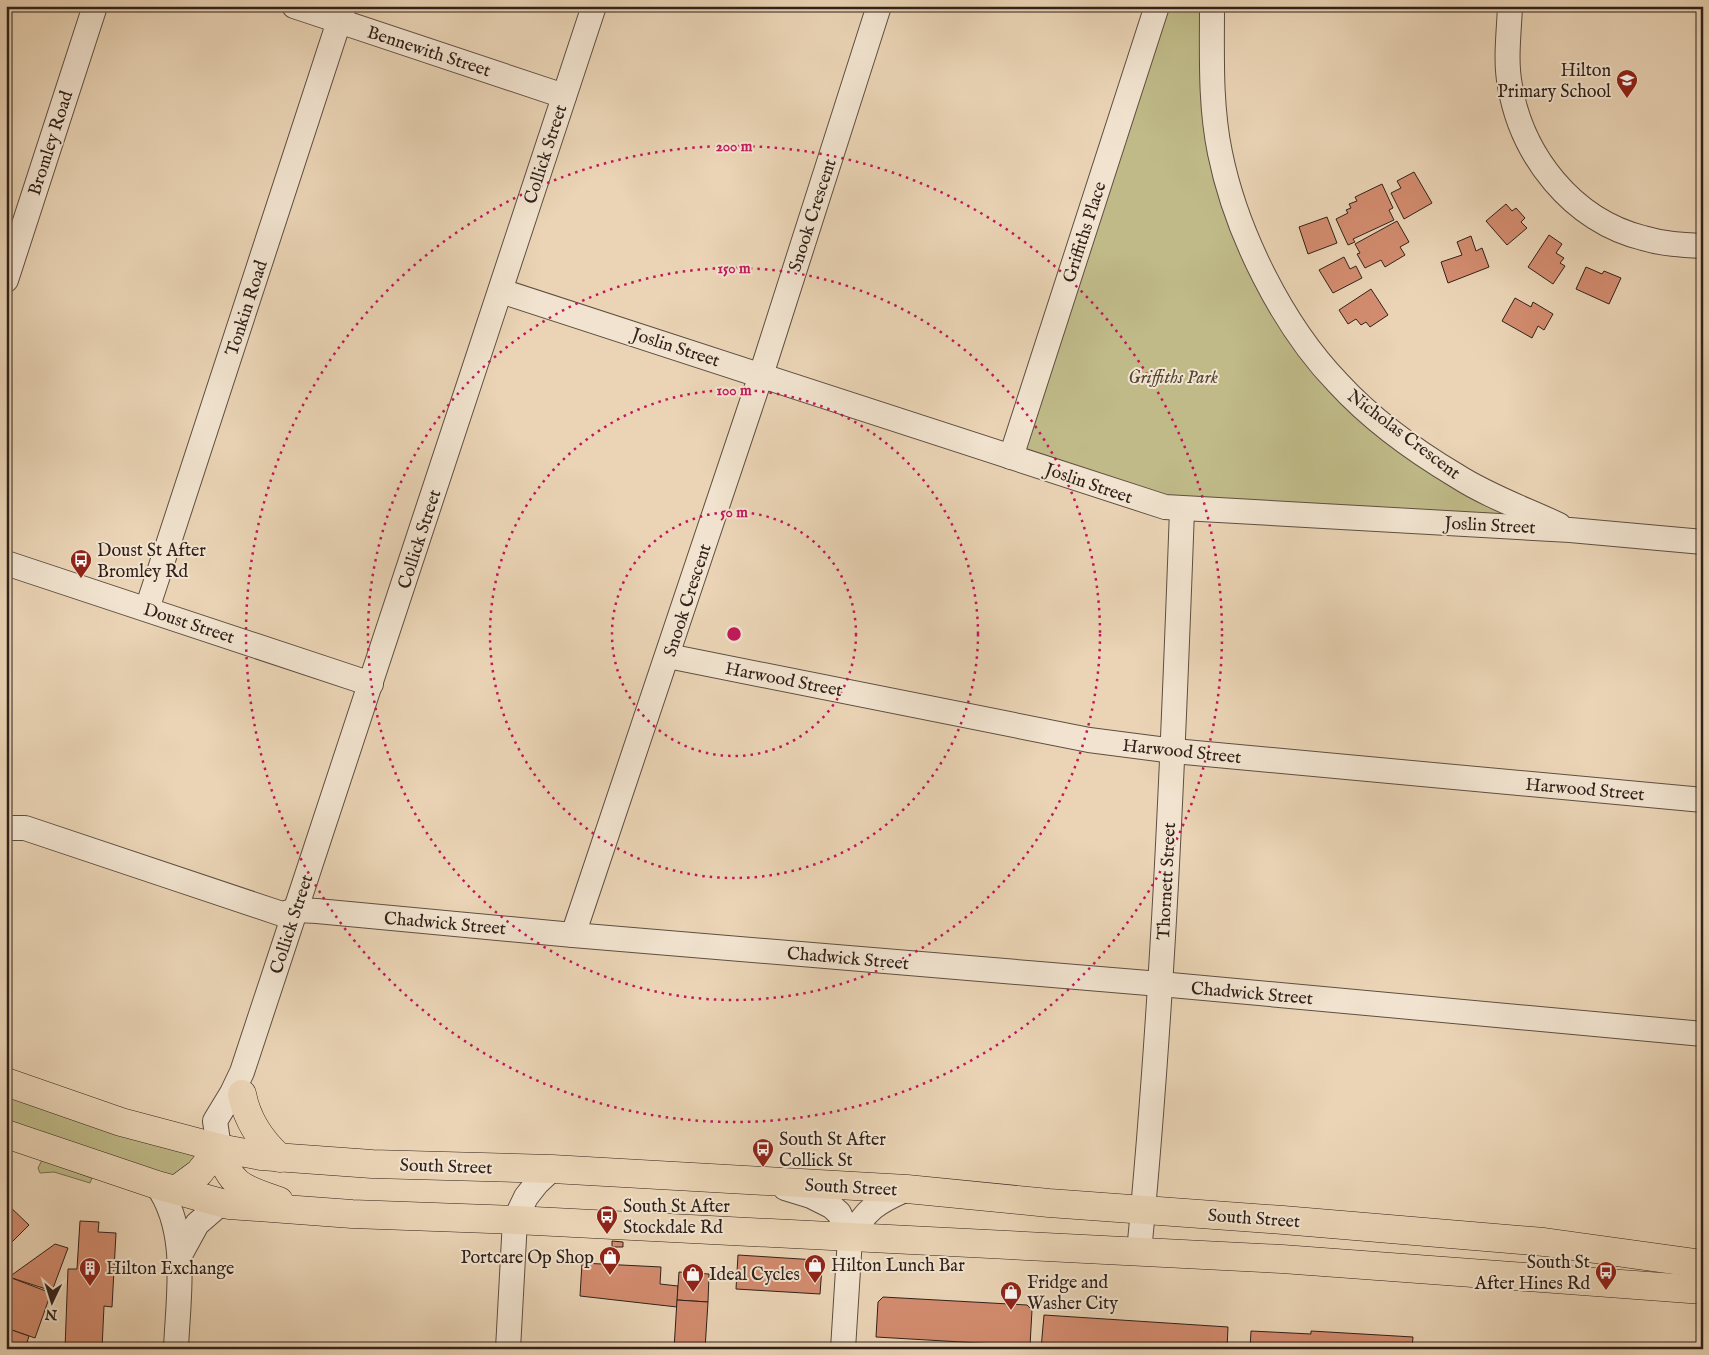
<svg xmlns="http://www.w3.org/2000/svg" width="1709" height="1355" font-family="'IM FELL English',serif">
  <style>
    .green { fill: #bfba88; stroke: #786e51 }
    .building { fill: #d38c6f; stroke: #31211a }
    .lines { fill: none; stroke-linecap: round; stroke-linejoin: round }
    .minor-casing { stroke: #5f4e41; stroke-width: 26 }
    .major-casing { stroke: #31211a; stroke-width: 29 }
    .minor { stroke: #f1e3cf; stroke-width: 24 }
    .major { stroke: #ead4b5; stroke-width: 28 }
    .ring { fill: none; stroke: #c2185b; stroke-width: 2.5; stroke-dasharray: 2.5 5 }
    .labels { text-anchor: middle; stroke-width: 4; stroke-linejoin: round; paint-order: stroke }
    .street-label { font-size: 18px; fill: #31211a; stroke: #f1e3cf }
    .poi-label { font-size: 18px; fill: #31211a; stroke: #f1e3cf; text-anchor: start }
    .park-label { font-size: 18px; font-style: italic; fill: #544736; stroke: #f1e3cf }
    .centre { fill: #c2185b; stroke: #f1e3cf; stroke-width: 2.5 }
    .ring-label { font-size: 15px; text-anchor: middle; font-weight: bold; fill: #c2185b; stroke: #f1e3cf; stroke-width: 4; stroke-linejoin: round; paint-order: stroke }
  </style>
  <rect width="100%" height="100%" fill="#ead4b5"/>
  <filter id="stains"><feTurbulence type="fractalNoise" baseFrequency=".004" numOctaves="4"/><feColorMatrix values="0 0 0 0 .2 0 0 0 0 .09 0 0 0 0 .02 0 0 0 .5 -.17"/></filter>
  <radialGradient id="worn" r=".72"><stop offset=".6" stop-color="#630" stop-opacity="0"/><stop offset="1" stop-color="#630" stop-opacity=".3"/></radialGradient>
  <g class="green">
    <polygon points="1167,6 1205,6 1206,105 1297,345 1506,510 1502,522 1186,504 1020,453"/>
    <polygon points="6,1093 201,1154 171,1179 6,1123"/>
    <polygon points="42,1160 92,1178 90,1183 54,1172 40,1173 38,1168"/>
  </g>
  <g class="building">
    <polygon points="1414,172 1432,203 1404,219 1391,193 1401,188 1397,181"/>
    <polygon points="1382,184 1393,208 1389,210 1394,220 1353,239 1355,242 1348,245 1336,219 1348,213 1346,210 1351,208 1349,204 1357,201 1355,197"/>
    <polygon points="1506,204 1512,211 1516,208 1525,218 1521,222 1527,228 1507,245 1486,221"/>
    <polygon points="1327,217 1337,243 1308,254 1299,227"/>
    <polygon points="1397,221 1409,242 1400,247 1405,255 1385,267 1381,260 1365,268 1357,254 1360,253 1355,244"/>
    <polygon points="1549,235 1562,244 1556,253 1564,258 1560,263 1565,266 1553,284 1528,267"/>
    <polygon points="1471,236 1476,251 1482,248 1489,267 1448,283 1441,262 1462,255 1457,242"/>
    <polygon points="1344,257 1350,269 1356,266 1362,278 1333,293 1319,270"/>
    <polygon points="1586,267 1602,274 1604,271 1621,278 1609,304 1576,289"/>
    <polygon points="1371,289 1388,315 1370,327 1366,322 1361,325 1356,319 1348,324 1339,310"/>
    <polygon points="1515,298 1531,307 1533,302 1553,314 1544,330 1538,326 1532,338 1502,321"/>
    <polygon points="6,1203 29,1225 7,1247 6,1247"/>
    <polygon points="80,1221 99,1222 98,1232 116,1233 112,1307 104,1306 102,1349 65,1349 68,1269 77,1269"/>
    <polygon points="612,1241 623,1242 623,1247 612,1247"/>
    <polygon points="55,1244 68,1248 52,1291 9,1277"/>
    <polygon points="738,1255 816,1260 822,1267 820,1294 736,1289"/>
    <polygon points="582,1263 661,1267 660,1284 678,1286 677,1307 580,1296"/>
    <polygon points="679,1272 709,1274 708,1302 677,1300"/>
    <polygon points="9,1277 51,1293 35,1338 6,1328 6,1284"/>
    <polygon points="883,1297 1027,1305 1032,1310 1030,1346 876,1337 878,1302"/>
    <polygon points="677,1300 708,1302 705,1349 674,1349"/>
    <polygon points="1044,1315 1228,1327 1227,1349 1041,1349"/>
    <polygon points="6,1328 29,1336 25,1349 6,1349"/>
    <polygon points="1251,1331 1311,1334 1311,1331 1413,1337 1412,1349 1250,1349"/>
    <polygon points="1453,1344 1533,1349 1453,1349"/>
    <polygon points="1000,1345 1030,1347 1030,1349 1000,1349"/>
  </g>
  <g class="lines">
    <g class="minor-casing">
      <g id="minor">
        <polyline points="294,6 564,96"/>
        <path d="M1212 6C1212 55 1210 105 1220 153 1236 232 1282 325 1338 383 1371 419 1415 451 1457 476 1488 496 1525 509 1559 525"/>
        <path d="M1510 6C1509 33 1505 60 1510 86 1522 156 1572 220 1643 238 1663 244 1682 245 1703 246"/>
        <polyline points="6,280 95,6"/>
        <polyline points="501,291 1165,507 1570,530 1703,542"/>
        <polyline points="1011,457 1157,6"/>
        <polyline points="6,563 371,684"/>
        <polyline points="147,609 344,6"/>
        <polyline points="668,656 1089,740 1174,751 1703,800"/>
        <polyline points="6,828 25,828 282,914 296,910 317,911 573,935 1160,984 1703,1034"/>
        <polyline points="573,935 761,375 879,6"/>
        <polyline points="219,1148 215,1121 232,1093 242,1072 594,6"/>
        <path d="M157 1185C190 1232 178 1295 176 1349"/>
        <polyline points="785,1188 811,1196 831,1206 839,1213 850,1238 843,1349"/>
        <path d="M850 1238C866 1209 877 1202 907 1189"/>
        <path d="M1139 1252C1163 1005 1173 757 1182 510"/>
        <polyline points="180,1255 197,1224 220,1204"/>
        <polyline points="508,1349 515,1220 526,1197 537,1183 552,1169"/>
      </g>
    </g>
    <g class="major-casing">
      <g id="major">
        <polyline points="6,1082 121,1122 219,1148 261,1156 372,1164 552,1169 907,1189 1049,1203 1283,1220 1544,1242 1703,1264"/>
        <path d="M242 1094C247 1120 260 1140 280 1158"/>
        <polyline points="6,1134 157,1185 229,1205 352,1214 515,1220 1282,1259 1703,1290"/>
        <path d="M219 1148C230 1187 244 1189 279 1201"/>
        <polyline points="176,1190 199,1173 219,1148"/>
      </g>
    </g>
    <use href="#minor" class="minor"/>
    <use href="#major" class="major"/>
  </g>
  <g class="ring">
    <circle cx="734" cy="634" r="122"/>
    <circle cx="734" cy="634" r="244"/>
    <circle cx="734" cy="634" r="366"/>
    <circle cx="734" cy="634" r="488"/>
  </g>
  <defs>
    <g id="school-pin" transform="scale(1.125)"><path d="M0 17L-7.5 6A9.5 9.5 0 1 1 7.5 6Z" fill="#8f2418" stroke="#f1e3cf"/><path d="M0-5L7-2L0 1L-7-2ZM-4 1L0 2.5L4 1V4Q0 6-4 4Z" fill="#fff"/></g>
    <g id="bus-pin" transform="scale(1.125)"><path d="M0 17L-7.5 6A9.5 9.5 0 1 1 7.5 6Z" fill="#8f2418" stroke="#f1e3cf"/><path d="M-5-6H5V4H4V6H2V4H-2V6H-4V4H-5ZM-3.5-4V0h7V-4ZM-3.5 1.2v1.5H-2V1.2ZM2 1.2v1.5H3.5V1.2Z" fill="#fff"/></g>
    <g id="shop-pin" transform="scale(1.125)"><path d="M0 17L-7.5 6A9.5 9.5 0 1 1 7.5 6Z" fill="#8f2418" stroke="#f1e3cf"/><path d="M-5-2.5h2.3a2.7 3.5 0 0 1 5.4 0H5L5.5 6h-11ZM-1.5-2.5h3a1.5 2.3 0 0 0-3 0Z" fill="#fff"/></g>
    <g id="building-pin" transform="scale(1.125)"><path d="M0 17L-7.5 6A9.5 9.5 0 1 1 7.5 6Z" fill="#8f2418" stroke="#f1e3cf"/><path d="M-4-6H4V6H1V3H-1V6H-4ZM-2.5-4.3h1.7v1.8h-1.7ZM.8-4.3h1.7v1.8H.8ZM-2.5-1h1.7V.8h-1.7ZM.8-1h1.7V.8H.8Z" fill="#fff"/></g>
  </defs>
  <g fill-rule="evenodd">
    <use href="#school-pin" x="1627" y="80"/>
    <use href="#bus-pin" x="81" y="560"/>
    <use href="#bus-pin" x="763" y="1149"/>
    <use href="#bus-pin" x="607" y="1216"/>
    <use href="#shop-pin" x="610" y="1257"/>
    <use href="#shop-pin" x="815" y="1265"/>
    <use href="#building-pin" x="90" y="1268"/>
    <use href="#bus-pin" x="1606" y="1272"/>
    <use href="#shop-pin" x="693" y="1274"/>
    <use href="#shop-pin" x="1011" y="1292"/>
  </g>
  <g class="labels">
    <g class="street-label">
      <text transform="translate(429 51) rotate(18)" y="6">Bennewith Street</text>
      <text transform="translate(50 143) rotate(-72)" y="6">Bromley Road</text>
      <text transform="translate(545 154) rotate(-72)" y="6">Collick Street</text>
      <text transform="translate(812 215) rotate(-72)" y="6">Snook Crescent</text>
      <text transform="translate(1084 232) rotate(-72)" y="6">Griffiths Place</text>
      <text transform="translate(246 308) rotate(-72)" y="6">Tonkin Road</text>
      <text transform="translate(676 347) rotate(18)" y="6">Joslin Street</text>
      <text transform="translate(1404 434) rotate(37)" y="6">Nicholas Crescent</text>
      <text transform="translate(1089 483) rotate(19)" y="6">Joslin Street</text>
      <text transform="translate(1490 525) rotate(3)" y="6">Joslin Street</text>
      <text transform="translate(419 539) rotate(-72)" y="6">Collick Street</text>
      <text transform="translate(687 600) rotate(-72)" y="6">Snook Crescent</text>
      <text transform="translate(189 623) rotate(18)" y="6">Doust Street</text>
      <text transform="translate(784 679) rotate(11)" y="6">Harwood Street</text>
      <text transform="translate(1182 751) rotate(6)" y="6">Harwood Street</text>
      <text transform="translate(1585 789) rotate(5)" y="6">Harwood Street</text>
      <text transform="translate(1166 881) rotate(-87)" y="6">Thornett Street</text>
      <text transform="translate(445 923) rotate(5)" y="6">Chadwick Street</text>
      <text transform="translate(291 924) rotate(-72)" y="6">Collick Street</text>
      <text transform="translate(848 958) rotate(5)" y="6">Chadwick Street</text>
      <text transform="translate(1252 993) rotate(5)" y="6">Chadwick Street</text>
      <text transform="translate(446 1166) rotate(2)" y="6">South Street</text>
      <text transform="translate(851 1187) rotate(3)" y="6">South Street</text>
      <text transform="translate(1254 1218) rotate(4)" y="6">South Street</text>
    </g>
    <g class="poi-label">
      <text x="1611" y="76" text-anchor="end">Hilton<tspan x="1611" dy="21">Primary School</tspan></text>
      <text x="97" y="556">Doust St After<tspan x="97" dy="21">Bromley Rd</tspan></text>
      <text x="779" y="1145">South St After<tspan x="779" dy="21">Collick St</tspan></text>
      <text x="623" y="1212">South St After<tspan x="623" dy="21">Stockdale Rd</tspan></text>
      <text x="594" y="1263" text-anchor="end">Portcare Op Shop</text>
      <text x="1590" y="1268" text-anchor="end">South St<tspan x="1590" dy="21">After Hines Rd</tspan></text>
      <text x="831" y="1271">Hilton Lunch Bar</text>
      <text x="106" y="1274">Hilton Exchange</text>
      <text x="709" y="1280">Ideal Cycles</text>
      <text x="1027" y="1288">Fridge and<tspan x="1027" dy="21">Washer City</tspan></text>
    </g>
    <g class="park-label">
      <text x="1173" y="383">Griffiths Park</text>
    </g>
  </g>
  <circle cx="734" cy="634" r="8" class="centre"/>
  <g class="ring-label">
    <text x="734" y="151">200 m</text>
    <text x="734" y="273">150 m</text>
    <text x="734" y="395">100 m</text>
    <text x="734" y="517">50 m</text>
  </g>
  <rect width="1709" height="1355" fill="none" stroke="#ead4b5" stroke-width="25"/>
  <rect x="8" y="8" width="1694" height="1340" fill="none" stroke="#31211a" stroke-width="2.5"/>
  <rect x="12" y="12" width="1684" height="1330" fill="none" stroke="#31211a"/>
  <g transform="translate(52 1302) rotate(184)" stroke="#f1e3cf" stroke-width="4" paint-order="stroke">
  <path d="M0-4L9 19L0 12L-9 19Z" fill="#31211a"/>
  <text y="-8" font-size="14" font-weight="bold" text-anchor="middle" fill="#31211a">N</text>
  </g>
  <rect width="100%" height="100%" filter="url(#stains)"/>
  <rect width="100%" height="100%" fill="url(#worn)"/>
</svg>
